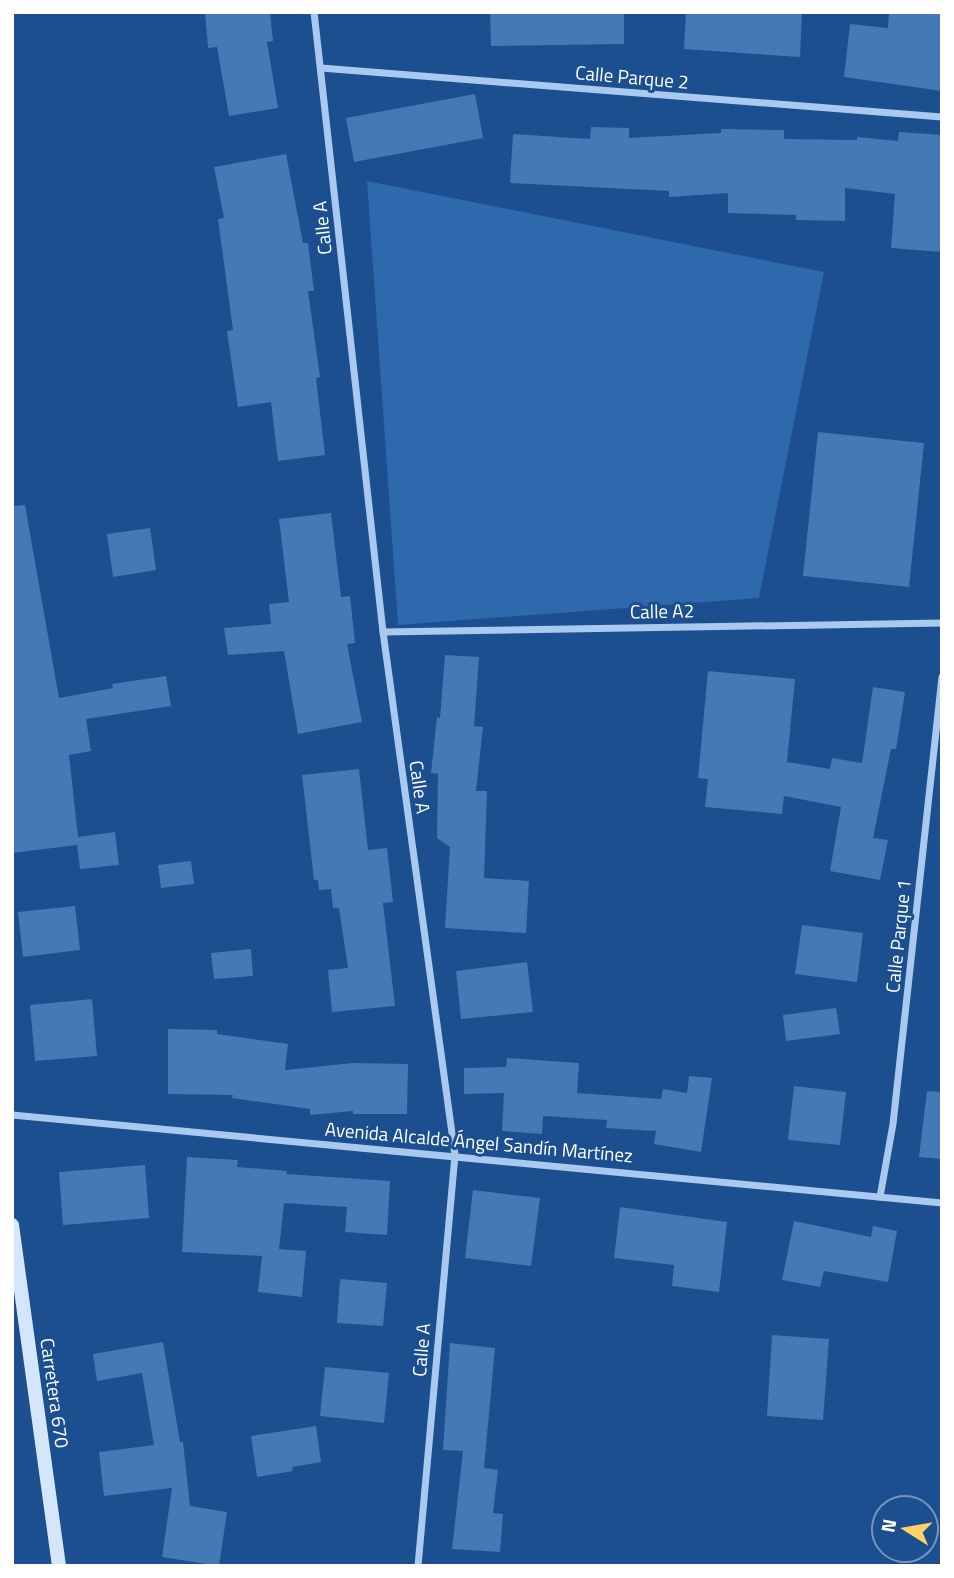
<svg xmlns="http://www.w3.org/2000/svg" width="954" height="1578" font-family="'Titillium Web',sans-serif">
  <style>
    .green { fill: #2e69ad }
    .building { fill: #4478b7 }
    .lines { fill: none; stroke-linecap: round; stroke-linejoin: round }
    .street { stroke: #a9c9ee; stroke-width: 7 }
    .secondary { stroke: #d6e6fa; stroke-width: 14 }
    .labels { text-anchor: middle; stroke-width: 6; stroke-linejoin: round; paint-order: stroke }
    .street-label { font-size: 19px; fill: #fff; stroke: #1b4f8f }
  </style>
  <rect width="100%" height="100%" fill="#1b4f8f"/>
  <polygon class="green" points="367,181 824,272 759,598 398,625"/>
  <g class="building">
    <polygon points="205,12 270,12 273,41 267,42 278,108 229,116 217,47 208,48"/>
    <polygon points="490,12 624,12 624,44 491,46"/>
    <polygon points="686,12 802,12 800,57 684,49"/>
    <polygon points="889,12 942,12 942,91 844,77 850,24 888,28"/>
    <polygon points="475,94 483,138 354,162 346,118"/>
    <polygon points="591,127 629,128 629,138 721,133 721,129 784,130 784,139 857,140 857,137 898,141 899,132 942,135 942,252 891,248 895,194 845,188 845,221 796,220 796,215 728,213 728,193 669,197 669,191 510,183 513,134 590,139"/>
    <polygon points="286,154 303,243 308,243 314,291 308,291 320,377 316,378 325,455 278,461 271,402 238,407 227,331 233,330 218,219 224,218 214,167"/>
    <polygon points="818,432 924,443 909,587 803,576"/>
    <polygon points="25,505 59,698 113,688 112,684 166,676 171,706 86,719 91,751 69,755 78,837 115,832 119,865 80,869 77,845 12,853 12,506"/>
    <polygon points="331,513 341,597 350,596 355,643 347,644 362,722 298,734 284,651 228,655 224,628 271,624 269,604 289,602 279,519"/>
    <polygon points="150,528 156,570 113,577 107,534"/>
    <polygon points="445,655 479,657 474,726 483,727 476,791 487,791 484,878 529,881 526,933 445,928 450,847 437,838 438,774 431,773 437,717 440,718"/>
    <polygon points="708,671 795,679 787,762 830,769 832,758 862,763 873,687 905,692 896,749 891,749 873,838 888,840 880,880 830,871 841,807 784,796 782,814 705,807 708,779 698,778"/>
    <polygon points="359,769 368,850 387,848 393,902 383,903 395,1006 332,1012 328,970 348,968 339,908 333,908 331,889 319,890 318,880 314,880 302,775"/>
    <polygon points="191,861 194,884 161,888 158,865"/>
    <polygon points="75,906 80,950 23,957 18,912"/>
    <polygon points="802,925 863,933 857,982 795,974"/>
    <polygon points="251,949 253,976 214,979 211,953"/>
    <polygon points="527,962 533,1012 461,1019 456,971"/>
    <polygon points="92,999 97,1056 35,1061 30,1005"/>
    <polygon points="836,1008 840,1034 786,1041 783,1015"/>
    <polygon points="168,1029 217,1030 217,1034 288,1044 285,1070 353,1063 408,1064 407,1114 353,1114 353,1111 310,1115 310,1109 232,1098 233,1095 168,1094"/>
    <polygon points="507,1058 579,1063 577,1093 661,1099 663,1089 687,1093 689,1076 712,1078 701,1152 654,1144 656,1131 606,1128 607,1120 543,1116 542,1134 502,1131 504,1093 464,1094 464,1068 506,1067"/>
    <polygon points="794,1086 846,1092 840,1145 788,1140"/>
    <polygon points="927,1091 942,1092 942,1159 919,1157"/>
    <polygon points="187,1157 238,1160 237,1167 287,1171 286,1174 390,1181 387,1235 345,1232 347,1207 284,1203 279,1249 306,1251 302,1297 258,1292 262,1256 182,1252"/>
    <polygon points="145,1165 149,1218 63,1225 59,1172"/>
    <polygon points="473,1190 540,1198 531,1266 465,1258"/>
    <polygon points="620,1207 727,1222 719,1292 672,1286 674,1265 614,1258"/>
    <polygon points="794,1221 871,1237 873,1226 897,1231 888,1282 824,1271 820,1287 782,1280"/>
    <polygon points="340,1279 387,1283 383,1326 337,1323"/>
    <polygon points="772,1335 829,1339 823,1420 767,1416"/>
    <polygon points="163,1342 180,1442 183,1442 190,1506 227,1512 219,1566 162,1557 172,1488 104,1496 99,1452 154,1445 142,1373 97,1381 93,1354"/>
    <polygon points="450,1343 495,1348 484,1468 498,1470 493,1513 503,1514 500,1552 452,1549 463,1451 443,1450"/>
    <polygon points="325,1367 389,1373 384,1423 320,1416"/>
    <polygon points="316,1426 321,1462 292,1467 293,1471 257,1477 251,1436"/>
  </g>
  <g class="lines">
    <g class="street">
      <polyline points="314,12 383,632 455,1155 418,1566"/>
      <polyline points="321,68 942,117"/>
      <polyline points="383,632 942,623"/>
      <polyline points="12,1115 942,1203"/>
      <polyline points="880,1197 893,1124 942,677"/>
    </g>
    <polyline class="secondary" points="12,1225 59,1566"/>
  </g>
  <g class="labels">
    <g class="street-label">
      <text transform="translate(632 77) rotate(5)" y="7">Calle Parque 2</text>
      <text transform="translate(322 228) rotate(-96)" y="7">Calle A</text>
      <text transform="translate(662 611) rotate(-1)" y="7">Calle A2</text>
      <text transform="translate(420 787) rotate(82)" y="7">Calle A</text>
      <text transform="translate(898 936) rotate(-84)" y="7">Calle Parque 1</text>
      <text transform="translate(479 1142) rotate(5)" y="7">Avenida Alcalde Ángel Sandín Martínez</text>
      <text transform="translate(421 1350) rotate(-85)" y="7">Calle A</text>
      <text transform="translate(55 1393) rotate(82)" y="7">Carretera 670</text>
    </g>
  </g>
  <rect width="954" height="1578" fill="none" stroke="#ffffff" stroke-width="28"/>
  <g transform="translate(905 1529) rotate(281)"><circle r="33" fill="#1b4f8f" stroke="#7695bc" stroke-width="2"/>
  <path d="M0-5L12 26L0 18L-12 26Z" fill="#ffd166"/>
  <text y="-10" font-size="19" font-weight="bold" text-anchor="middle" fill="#ffffff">N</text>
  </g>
</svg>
